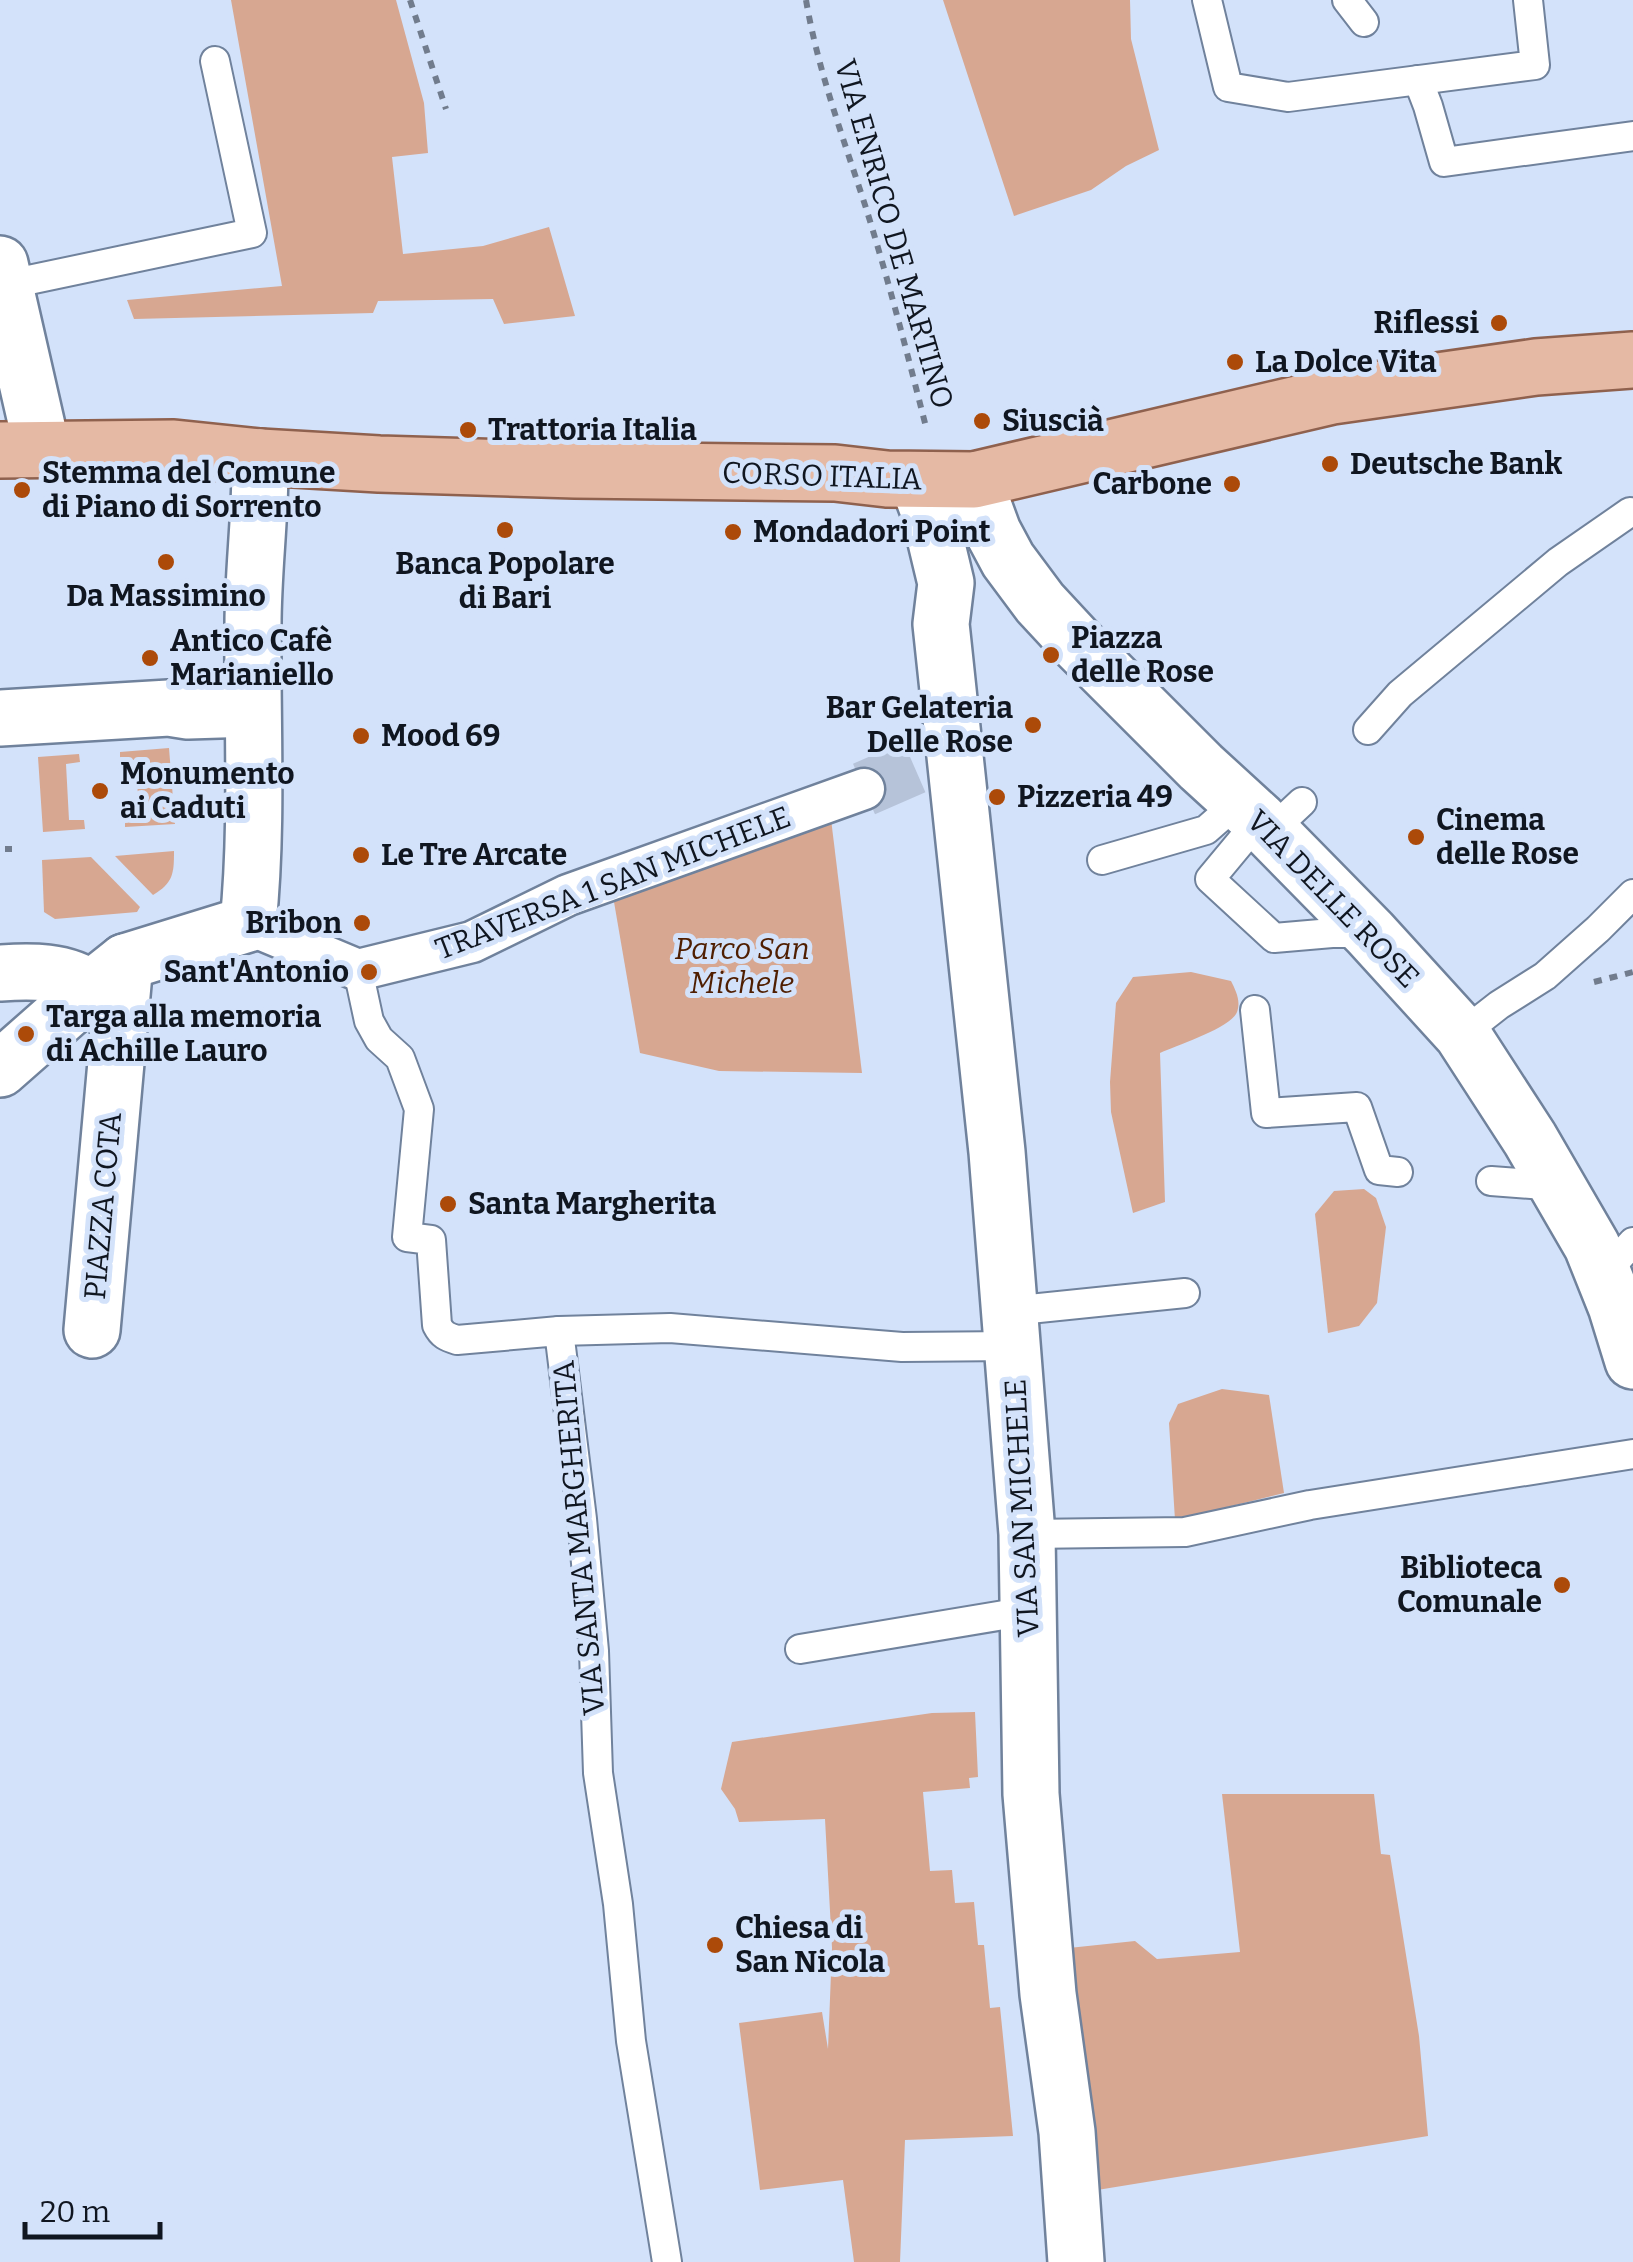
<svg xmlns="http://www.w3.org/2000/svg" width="1633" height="2262" font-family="Bitter,serif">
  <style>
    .green { fill: #d7a791 }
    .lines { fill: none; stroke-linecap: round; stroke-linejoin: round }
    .minor-tunnel { stroke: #b6c3d9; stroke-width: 55; stroke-dasharray: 55 28; stroke-linecap: butt }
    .service-casing { stroke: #70829c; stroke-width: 32 }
    .pedestrian-casing { stroke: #70829c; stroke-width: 45 }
    .minor-casing { stroke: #70829c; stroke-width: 60 }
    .primary-casing { stroke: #8f614e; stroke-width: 60 }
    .path { stroke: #717c8d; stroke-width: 6; stroke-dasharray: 8 8; stroke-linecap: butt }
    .service { stroke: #fff; stroke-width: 28 }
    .pedestrian { stroke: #fff; stroke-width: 40 }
    .minor { stroke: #fff; stroke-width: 55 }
    .primary { stroke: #e5b9a4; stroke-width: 55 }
    .poi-dot { fill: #ac4a09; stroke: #d3e2fa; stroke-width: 4 }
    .labels { text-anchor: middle; stroke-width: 10; stroke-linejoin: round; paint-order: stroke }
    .street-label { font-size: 30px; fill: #101620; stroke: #d3e2fa }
    .poi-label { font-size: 30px; font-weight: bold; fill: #101620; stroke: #d3e2fa; text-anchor: start }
    .park-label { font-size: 30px; font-style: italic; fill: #4f1e01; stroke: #d3e2fa }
  </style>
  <rect width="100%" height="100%" fill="#d3e2fa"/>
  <g class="green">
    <polygon points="231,0 396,0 424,103 428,153 392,157 403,254 483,246 549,227 575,316 504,324 493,299 378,301 373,313 134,319 127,300 282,286"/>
    <polygon points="943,0 1130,0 1131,39 1159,150 1126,166 1091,190 1014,216"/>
    <polygon points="169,748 175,824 125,827 125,819 139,816 136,760 120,761 120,752"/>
    <polygon points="79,754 80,762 66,764 69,820 84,820 85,829 43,832 38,757"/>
    <polygon points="831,819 862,1073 719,1071 640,1053 614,902"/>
    <path d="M174 851C174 874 173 883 153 895L115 856Z"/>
    <polygon points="91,857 140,907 137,912 55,919 44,912 42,860"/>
    <path d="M1191 972 1231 981C1236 991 1241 1001 1237 1012 1231 1028 1177 1045 1160 1053L1165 1202 1133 1213 1111 1112 1110 1082 1116 1003 1133 977Z"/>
    <polygon points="1364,1189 1376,1198 1386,1227 1377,1303 1359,1326 1328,1333 1315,1214 1334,1191"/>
    <polygon points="1222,1389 1269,1395 1284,1493 1175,1520 1169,1423 1178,1404"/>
    <polygon points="975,1712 978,1777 969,1778 970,1788 923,1792 930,1871 952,1870 955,1903 974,1902 978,1945 984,1945 990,2008 1000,2007 1013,2136 905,2140 900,2262 854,2262 843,2180 760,2190 739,2023 822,2012 828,2049 832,1948 825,1819 739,1822 735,1809 721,1789 732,1742 932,1713"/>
    <polygon points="1222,1794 1374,1794 1381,1854 1390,1855 1419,2036 1428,2136 1085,2192 1050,1950 1135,1941 1157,1959 1240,1952"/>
  </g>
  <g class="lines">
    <polyline class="minor-tunnel" points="864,789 942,755"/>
    <g class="service-casing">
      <g id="service">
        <polyline points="1207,0 1228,87 1288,97 1535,65 1528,0"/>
        <polyline points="1347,0 1364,22"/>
        <polyline points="1418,80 1428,106 1444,162 1633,136"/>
        <polyline points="5,285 252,233 215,61"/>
        <polyline points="1368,730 1400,694 1558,562 1630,512 1633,513"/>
        <polyline points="1259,820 1210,879 1274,938 1332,933 1369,933"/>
        <polyline points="1270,832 1302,802"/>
        <polyline points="1102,860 1206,830 1238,802"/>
        <path d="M358 970 369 1021 379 1039 400 1058 419 1109 407 1237 431 1240 437 1325C442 1335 447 1337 457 1340L559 1331 582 1519 594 1651 598 1773 618 1904 631 2041 667 2262"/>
        <polyline points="1255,1010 1266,1113 1357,1107 1379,1170 1398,1172"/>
        <polyline points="1462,1034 1499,1005 1545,976 1598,929 1633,894"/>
        <polyline points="1491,1181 1557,1186"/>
        <polyline points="1603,1275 1633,1242"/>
        <polyline points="1010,1311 1185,1293"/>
        <polyline points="559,1331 670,1328 902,1347 1013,1346"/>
        <polyline points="1027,1534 1185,1532 1310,1505 1633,1454"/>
        <polyline points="800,1649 1028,1611"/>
      </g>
    </g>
    <g class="pedestrian-casing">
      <polyline id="pedestrian" points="248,924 358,970 472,942 568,895 864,789"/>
    </g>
    <g class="minor-casing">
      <g id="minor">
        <polyline points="0,264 42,448"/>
        <polyline points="917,480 929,512 946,583 941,624 997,1152 1027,1534 1031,1794 1048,1994 1067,2132 1076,2262"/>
        <polyline points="974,480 993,532 1008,560 1040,603 1079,645 1201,767 1259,820 1370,933 1462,1034 1530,1139 1592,1246 1616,1306 1633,1361"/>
        <polyline points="0,718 169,708 188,711 252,709"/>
        <path d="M0 973C31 971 65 970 91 989"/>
        <path d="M0 1069 91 989 125 962 248 924C258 825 252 725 253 625 253 569 261 513 260 457"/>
        <polyline points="92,1330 125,962"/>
      </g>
    </g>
    <g class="primary-casing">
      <polyline id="primary" points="0,450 174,448 260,457 379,464 575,470 835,473 887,479 974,480 1332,396 1536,367 1633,360"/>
    </g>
    <g class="path">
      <polyline points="410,0 446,109"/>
      <path d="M806 0C818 71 844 140 866 208 889 282 908 356 927 431"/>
      <polyline points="5,849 12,849"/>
      <polyline points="1594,982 1633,972"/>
    </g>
    <use href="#service" class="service"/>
    <use href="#pedestrian" class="pedestrian"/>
    <use href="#minor" class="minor"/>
    <use href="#primary" class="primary"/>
  </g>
  <g class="poi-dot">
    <circle cx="1499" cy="323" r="10"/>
    <circle cx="1235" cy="362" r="10"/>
    <circle cx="982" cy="421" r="10"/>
    <circle cx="468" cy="430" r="10"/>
    <circle cx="1330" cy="464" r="10"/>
    <circle cx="1232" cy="484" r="10"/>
    <circle cx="22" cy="490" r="10"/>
    <circle cx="505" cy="530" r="10"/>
    <circle cx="733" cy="532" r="10"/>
    <circle cx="166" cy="562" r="10"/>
    <circle cx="1051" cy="655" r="10"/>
    <circle cx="150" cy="658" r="10"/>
    <circle cx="1033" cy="725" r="10"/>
    <circle cx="361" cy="736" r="10"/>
    <circle cx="100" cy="791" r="10"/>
    <circle cx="997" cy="797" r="10"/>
    <circle cx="1416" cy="837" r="10"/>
    <circle cx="361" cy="855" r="10"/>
    <circle cx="362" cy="923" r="10"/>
    <circle cx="369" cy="972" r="10"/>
    <circle cx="26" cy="1034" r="10"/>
    <circle cx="448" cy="1204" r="10"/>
    <circle cx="1562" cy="1585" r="10"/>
    <circle cx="715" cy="1945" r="10"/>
  </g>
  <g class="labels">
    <g class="street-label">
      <text transform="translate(894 234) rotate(74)" y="10">VIA ENRICO DE MARTINO</text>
      <text transform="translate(822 476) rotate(2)" y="10">CORSO ITALIA</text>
      <text transform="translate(613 883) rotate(-21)" y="10">TRAVERSA 1 SAN MICHELE</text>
      <text transform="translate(1333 899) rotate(46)" y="10">VIA DELLE ROSE</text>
      <text transform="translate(103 1206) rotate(-85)" y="10">PIAZZA COTA</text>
      <text transform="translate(1022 1508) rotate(-93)" y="10">VIA SAN MICHELE</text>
      <text transform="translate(579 1538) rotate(-95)" y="10">VIA SANTA MARGHERITA</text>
    </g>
    <g class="poi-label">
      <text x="1479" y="333" text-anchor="end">Riflessi</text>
      <text x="1255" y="372">La Dolce Vita</text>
      <text x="1002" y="431">Siuscià</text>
      <text x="488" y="440">Trattoria Italia</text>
      <text x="1350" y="474">Deutsche Bank</text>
      <text x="42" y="483">Stemma del Comune<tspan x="42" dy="34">di Piano di Sorrento</tspan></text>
      <text x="1212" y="494" text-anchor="end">Carbone</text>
      <text x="753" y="542">Mondadori Point</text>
      <text x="505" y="574" text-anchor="middle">Banca Popolare<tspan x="505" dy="34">di Bari</tspan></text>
      <text x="166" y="606" text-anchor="middle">Da Massimino</text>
      <text x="1071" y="648">Piazza<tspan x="1071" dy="34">delle Rose</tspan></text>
      <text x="170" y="651">Antico Cafè<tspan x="170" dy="34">Marianiello</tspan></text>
      <text x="1013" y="718" text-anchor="end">Bar Gelateria<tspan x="1013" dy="34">Delle Rose</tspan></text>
      <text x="381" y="746">Mood 69</text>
      <text x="120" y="784">Monumento<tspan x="120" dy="34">ai Caduti</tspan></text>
      <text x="1017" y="807">Pizzeria 49</text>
      <text x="1436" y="830">Cinema<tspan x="1436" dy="34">delle Rose</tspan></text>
      <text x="381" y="865">Le Tre Arcate</text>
      <text x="342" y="933" text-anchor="end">Bribon</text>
      <text x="349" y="982" text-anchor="end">Sant'Antonio</text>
      <text x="46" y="1027">Targa alla memoria<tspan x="46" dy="34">di Achille Lauro</tspan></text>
      <text x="468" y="1214">Santa Margherita</text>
      <text x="1542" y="1578" text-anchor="end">Biblioteca<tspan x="1542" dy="34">Comunale</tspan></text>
      <text x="735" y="1938">Chiesa di<tspan x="735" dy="34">San Nicola</tspan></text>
    </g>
    <g class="park-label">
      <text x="742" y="959">Parco San<tspan x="742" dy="34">Michele</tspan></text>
    </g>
  </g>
  <path d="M25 2222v15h135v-15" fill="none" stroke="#101620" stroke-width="5"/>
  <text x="40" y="2222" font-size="30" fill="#101620" stroke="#d3e2fa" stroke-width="8" paint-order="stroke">20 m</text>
</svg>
